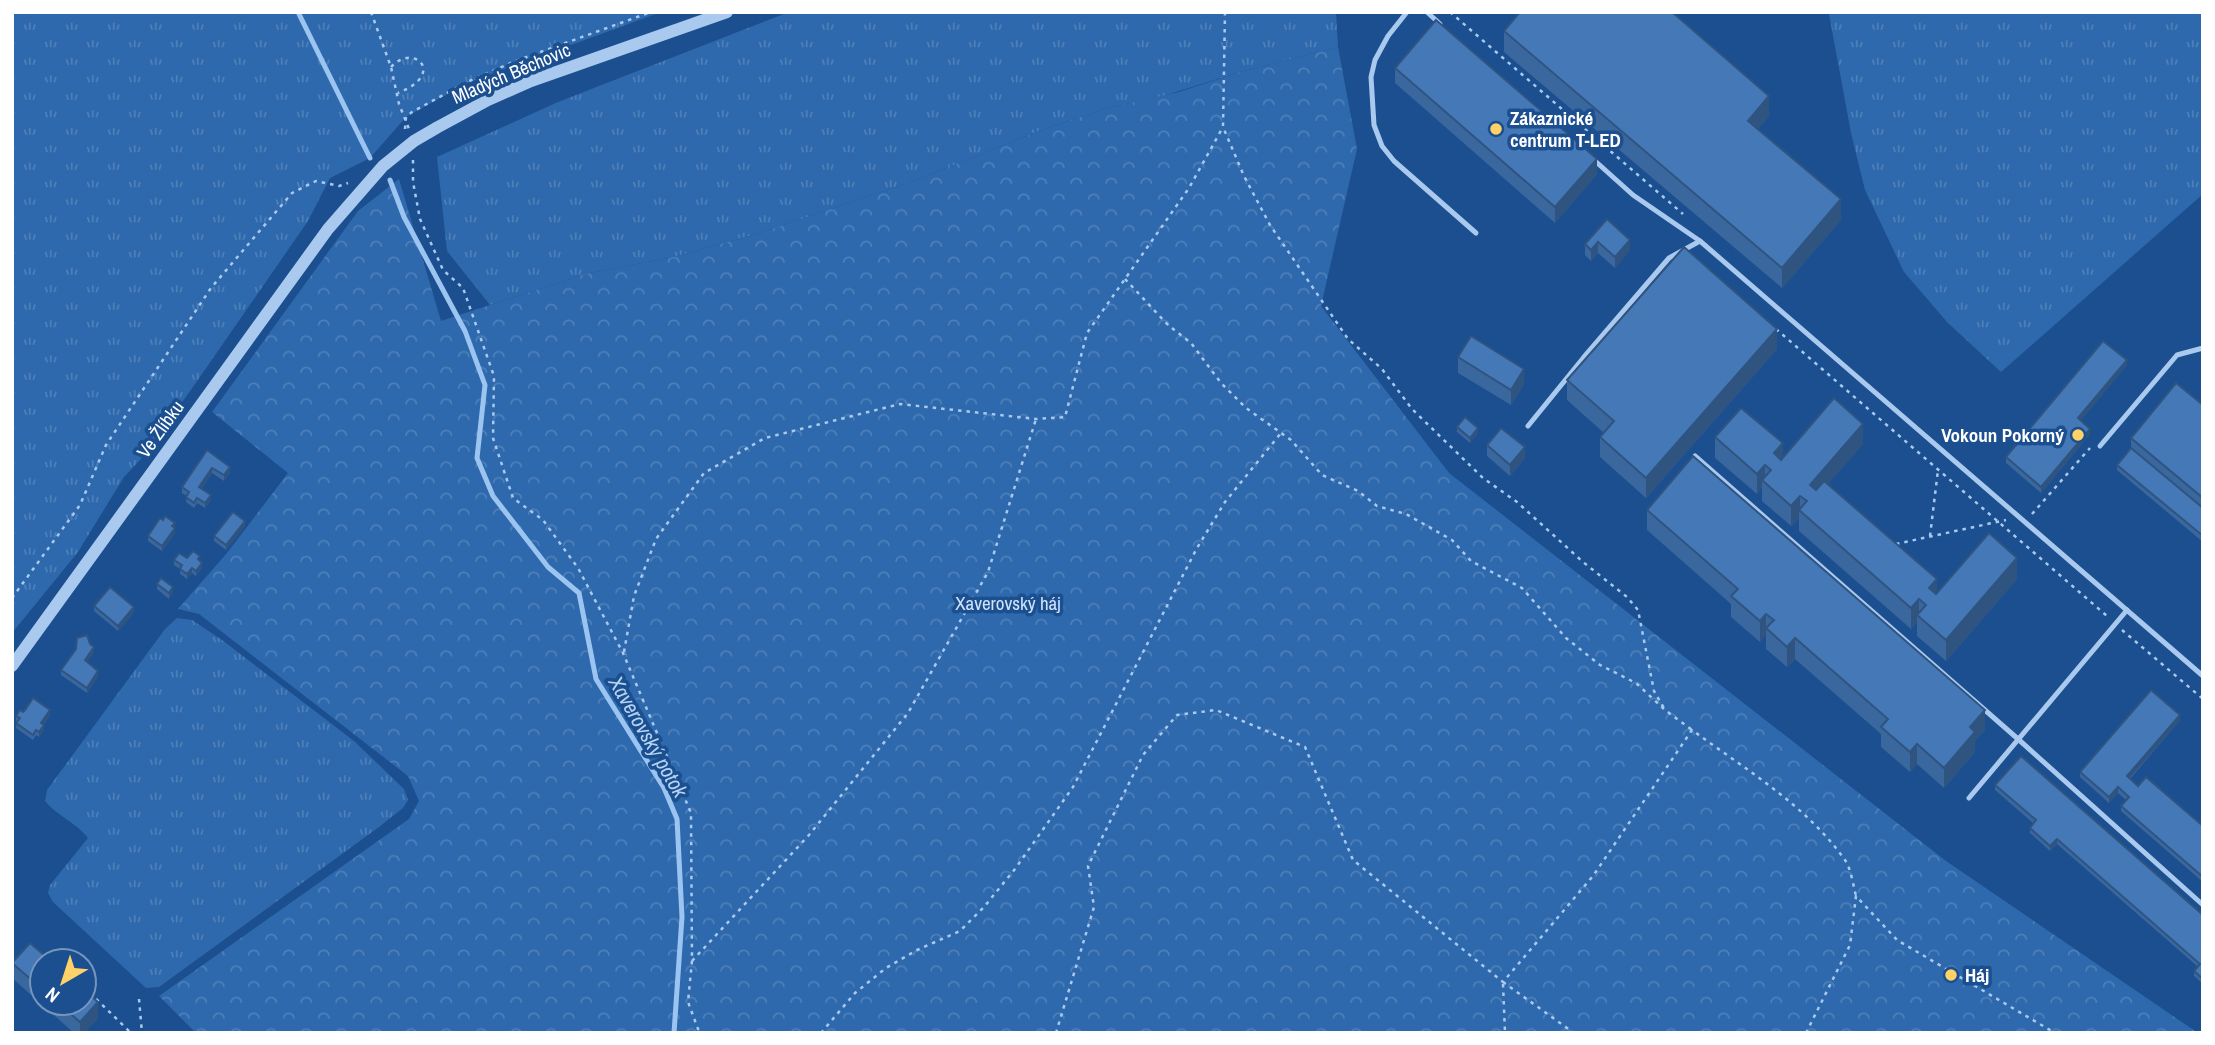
<svg xmlns="http://www.w3.org/2000/svg" width="2215" height="1045" font-family="'Archivo Narrow',sans-serif">
  <style>
    .grass { fill: url(#grass-tufts) }
    .forest { fill: url(#forest-crowns) }
    .lines { fill: none; stroke-linecap: round; stroke-linejoin: round }
    .stream { stroke: #9cc4f0; stroke-width: 5 }
    .path { stroke: #a9c9ee; stroke-width: 2.5; stroke-dasharray: 3.5 5; stroke-linecap: butt }
    .service { stroke: #a9c9ee; stroke-width: 5 }
    .tertiary { stroke: #a9c9ee; stroke-width: 12 }
    .wall { fill: #3a679d }
    .shaded-wall { fill: #305480 }
    .building { fill: #4478b7; stroke: #305480; stroke-width: 2 }
    .poi-dot { fill: #ffd166; stroke: #1b4f8f; stroke-width: 2.5 }
    .labels { text-anchor: middle; stroke-width: 7; stroke-linejoin: round; paint-order: stroke }
    .street-label { font-size: 19px; fill: #fff; stroke: #1b4f8f }
    .poi-label { font-size: 19px; font-weight: bold; fill: #fff; stroke: #1b4f8f; text-anchor: start }
    .park-label { font-size: 19px; fill: #cfe3fa; stroke: #1b4f8f }
    .water-label { font-size: 21px; font-style: italic; fill: #b5d3f5; stroke: #1b4f8f }
  </style>
  <defs>
    <pattern id="grass-tufts" width="24" height="20" patternUnits="userSpaceOnUse" patternTransform="scale(1.75)"><rect width="24" height="20" fill="#2e69ad"/><path d="M3 7l-1-3M5 7V3M7 7l1-3M15 17l-1-3M17 17v-4M19 17l1-3" fill="none" stroke="#4d80b9"/></pattern>
    <pattern id="forest-crowns" width="20" height="18" patternUnits="userSpaceOnUse" patternTransform="scale(1.75)"><rect width="20" height="18" fill="#2e69ad"/><path d="M2 6a3 3 0 1 1 6 0M12 15a3 3 0 1 1 6 0" fill="none" stroke="#4d80b9"/></pattern>
  </defs>
  <rect width="100%" height="100%" fill="#1b4f8f"/>
  <g class="grass">
    <polygon points="12,12 661,12 467,83 406,117 370,158 330,178 308,221 193,387 140,460 124,477 78,552 12,633"/>
    <polygon points="789,12 1336,12 1338,47 1240,72 1163,96 1108,108 1047,128 911,182 760,233 673,257 585,274 490,305 447,251 437,157 558,102"/>
    <polygon points="1827,12 2203,12 2203,194 2001,372 1947,322 1904,272 1865,190 1851,133 1829,14"/>
    <path d="M177 618 192 620 222 640 354 741 404 789 408 800 403 808 379 827 159 987 146 988 53 902 48 893 50 885 88 838C77 823 57 816 45 801L47 790 165 629Z"/>
  </g>
  <polygon class="forest" points="1338,47 1357,149 1321,306 1449,473 1946,861 2198,1033 196,1033 159,996 409,819 419,801 408,776 199,614 178,609 227,553 288,473 212,412 358,211 399,179 441,321 585,274 673,257 760,233 911,182 1047,128 1108,108 1179,92 1240,72"/>
  <g class="lines">
    <g class="stream">
      <polyline points="298,12 370,158"/>
      <polyline points="390,180 404,217 465,331 485,385 477,458 493,496 548,567 579,593 596,679 664,788 677,819 682,917 674,1033"/>
    </g>
    <g class="path">
      <polyline points="371,12 391,67 399,104 409,129"/>
      <polyline points="1225,12 1223,127 1244,176 1270,225 1348,339 1382,369 1412,409 1483,478 1517,502 1583,562 1627,597 1638,610 1654,691 1665,710"/>
      <polyline points="1450,12 1683,214"/>
      <path d="M391 67C414 42 447 74 398 93"/>
      <polyline points="405,129 406,117 412,112 467,82 513,62 651,12"/>
      <polyline points="413,160 413,182 420,219 443,270 463,288 494,376 493,438 513,498 543,520 578,568 623,653 691,813 692,961 688,1002 698,1029 703,1033"/>
      <polyline points="1125,279 1168,325 1191,343 1221,383 1246,408 1291,440 1322,475 1358,491 1377,506 1406,514 1452,540 1471,561 1522,588 1566,638 1600,665 1636,683 1665,710 1692,730"/>
      <polyline points="1776,329 2107,616"/>
      <polyline points="2032,514 2090,448"/>
      <polyline points="1930,536 1938,470"/>
      <polyline points="1896,544 2006,520"/>
      <polyline points="12,598 80,505 106,445 211,288 292,193 316,181 339,186 348,183"/>
      <polyline points="2122,630 2203,699"/>
      <polyline points="624,652 634,596 656,539 704,473 765,438 900,404 1036,419 1065,417 1087,333 1189,188 1223,127"/>
      <polyline points="52,958 55,961"/>
      <polyline points="692,961 809,835 908,713 988,572 1036,419"/>
      <polyline points="1503,982 1574,1033"/>
      <polyline points="1503,984 1505,1033"/>
      <polyline points="84,987 131,1033"/>
      <polyline points="139,999 142,1033"/>
      <polyline points="821,1033 855,993 886,968 917,950 960,931 984,907 1015,869 1073,787 1197,548 1225,502 1281,433"/>
      <path d="M1056 1033 1094 907 1088 866 1143 755 1177 715 1216 710 1305 747 1353 860 1503 982 1593 876 1692 730C1745 769 1806 805 1845 860 1851 869 1853 884 1856 896"/>
      <polyline points="1806,1033 1850,945 1856,896 1897,940 2055,1033"/>
    </g>
    <g class="service">
      <polyline points="1407,12 1388,36 1375,60 1371,77 1374,125 1382,146 1394,161 1476,233"/>
      <polyline points="1427,12 1440,24"/>
      <polyline points="1594,160 1633,195 1700,241 2203,676"/>
      <polyline points="1528,426 1584,357 1669,258 1700,241"/>
      <polyline points="2100,446 2177,355 2203,348"/>
      <polyline points="1695,456 2018,739 2203,905"/>
      <polyline points="1969,798 2127,610"/>
    </g>
    <polyline class="tertiary" points="12,666 328,229 383,166 414,141 438,127 488,100 531,81 727,12"/>
  </g>
  <g class="wall">
    <polygon points="1504,31 1769,116 1758,129 1841,220 1782,288 1504,52"/>
    <polygon points="1395,68 1597,174 1555,223 1395,83"/>
    <polygon points="1607,219 1630,250 1615,268 1598,253 1591,261 1585,255 1585,244"/>
    <polygon points="1777,349 1646,498 1600,457 1600,437 1604,433 1567,400 1567,380"/>
    <polygon points="1458,357 1524,384 1511,405 1458,373"/>
    <polygon points="2127,365 2080,421 2090,434 2041,493 2006,463 2006,457"/>
    <polygon points="2203,405 2203,542 2117,470 2117,465 2131,448 2131,438"/>
    <polygon points="1457,427 1478,433 1470,443 1457,432"/>
    <polygon points="1715,437 1783,457 1863,444 1828,484 1937,593 2017,579 1946,661 1917,636 1917,622 1911,629 1799,531 1799,518 1791,526 1762,501 1762,487 1757,494 1715,458"/>
    <polygon points="1487,445 1525,458 1510,476 1487,456"/>
    <polygon points="207,450 230,472 224,481 212,473 202,488 211,500 205,508 197,503 194,508 186,502 187,496 182,493 182,487"/>
    <polygon points="1647,510 1985,730 1975,741 1975,752 1944,788 1917,764 1910,772 1881,747 1881,734 1795,659 1787,667 1766,649 1766,634 1760,642 1731,617 1731,604 1647,530"/>
    <polygon points="163,520 175,523 175,533 162,551 148,541 148,536"/>
    <polygon points="245,526 226,550 214,541 214,536"/>
    <polygon points="187,558 200,561 202,568 196,576 192,573 187,579 180,574 180,569 174,565 174,560"/>
    <polygon points="157,584 173,593 169,599 157,589"/>
    <polygon points="94,606 134,612 118,631 94,611"/>
    <polygon points="90,644 94,652 87,662 98,676 87,693 61,675 61,670"/>
    <polygon points="23,712 50,715 44,724 44,730 39,737 36,735 33,740 16,728 17,722 16,721 16,716"/>
    <polygon points="2180,720 2130,779 2138,786 2203,826 2203,882 2121,811 2121,806 2126,800 2118,793 2109,803 2080,777 2080,772"/>
    <polygon points="1995,785 2203,915 2203,984 2194,976 2194,971 2197,966 2057,844 2050,851 2030,833 2030,828 2033,823 1995,790"/>
    <polygon points="42,961 42,1003 84,1003 98,1018 84,1033 74,1033 12,978 12,962"/>
  </g>
  <g class="shaded-wall">
    <polygon points="1769,96 1769,116 1748,141 1748,121"/>
    <polygon points="1597,159 1597,174 1555,223 1555,207"/>
    <polygon points="1841,199 1841,220 1782,288 1782,268"/>
    <polygon points="1630,240 1630,250 1615,268 1615,257"/>
    <polygon points="1598,242 1598,253 1591,261 1591,250"/>
    <polygon points="1777,329 1777,349 1646,498 1646,478"/>
    <polygon points="2127,360 2127,365 2078,424 2078,418"/>
    <polygon points="1524,369 1524,384 1511,405 1511,390"/>
    <polygon points="1863,424 1863,444 1810,505 1810,485"/>
    <polygon points="1478,428 1478,433 1470,443 1470,438"/>
    <polygon points="2090,429 2090,434 2041,493 2041,487"/>
    <polygon points="1783,443 1783,463 1774,453"/>
    <polygon points="1525,447 1525,458 1510,476 1510,465"/>
    <polygon points="1765,465 1765,482 1762,480 1762,487 1757,494 1757,474"/>
    <polygon points="230,467 230,472 224,481 224,475"/>
    <polygon points="212,468 212,473 199,492 199,487"/>
    <polygon points="211,495 211,500 205,508 205,503"/>
    <polygon points="1800,496 1800,512 1799,510 1799,518 1791,526 1791,506"/>
    <polygon points="245,521 245,526 226,550 226,545"/>
    <polygon points="175,523 175,533 162,551 162,546"/>
    <polygon points="2017,558 2017,579 1946,661 1946,640"/>
    <polygon points="202,563 202,568 196,576 196,571"/>
    <polygon points="192,568 192,573 187,579 187,574"/>
    <polygon points="1937,579 1937,600 1929,588"/>
    <polygon points="173,587 173,593 169,599 169,593"/>
    <polygon points="1919,599 1919,617 1917,615 1917,622 1911,629 1911,608"/>
    <polygon points="134,607 134,612 118,631 118,626"/>
    <polygon points="1766,614 1766,634 1760,642 1760,621"/>
    <polygon points="1795,638 1795,659 1787,667 1787,647"/>
    <polygon points="94,647 94,652 85,666 85,660"/>
    <polygon points="98,671 98,676 87,693 87,688"/>
    <polygon points="50,710 50,715 41,728 41,723"/>
    <polygon points="1985,710 1985,730 1975,741 1975,752 1944,788 1944,768 1970,727"/>
    <polygon points="2180,715 2180,720 2127,781 2127,776"/>
    <polygon points="44,725 44,730 39,737 39,732"/>
    <polygon points="1917,744 1917,764 1910,772 1910,752"/>
    <polygon points="2118,787 2118,793 2109,803 2109,797"/>
    <polygon points="2057,839 2057,844 2050,851 2050,846"/>
    <polygon points="98,1002 98,1018 84,1033 80,1033 80,1022"/>
  </g>
  <g class="building">
    <polygon points="1520,12 1672,12 1769,96 1748,121 1841,199 1782,268 1504,31"/>
    <polygon points="1436,20 1597,159 1555,207 1395,68"/>
    <polygon points="1607,219 1630,240 1615,257 1598,242 1591,250 1585,244"/>
    <polygon points="1684,247 1777,329 1646,478 1600,437 1614,421 1567,380"/>
    <polygon points="1471,336 1524,369 1511,390 1458,357"/>
    <polygon points="2103,341 2127,360 2078,418 2090,429 2041,487 2006,457"/>
    <polygon points="2176,383 2203,405 2203,498 2131,438"/>
    <polygon points="1834,398 1863,424 1810,485 1816,490 1824,481 1937,579 1929,588 1936,594 1989,533 2017,558 1946,640 1917,615 1926,605 1919,599 1911,608 1799,510 1807,501 1800,496 1791,506 1762,480 1771,470 1765,465 1757,474 1715,437 1741,408 1783,443 1774,453 1781,460"/>
    <polygon points="1465,417 1478,428 1470,438 1457,427"/>
    <polygon points="1501,428 1525,447 1510,465 1487,445"/>
    <polygon points="2131,448 2203,508 2203,536 2117,465"/>
    <polygon points="207,450 230,467 224,475 212,468 199,487 211,495 205,503 197,498 194,503 186,497 189,492 182,487"/>
    <polygon points="1693,456 1985,710 1970,727 1975,732 1944,768 1917,744 1910,752 1881,727 1888,719 1795,638 1787,647 1766,628 1774,620 1766,614 1760,621 1731,596 1738,589 1647,510"/>
    <polygon points="233,512 245,521 226,545 214,536"/>
    <polygon points="165,516 175,523 172,526 175,528 162,546 148,536 160,518 163,520"/>
    <polygon points="193,551 200,556 198,559 202,563 196,571 192,568 187,574 180,569 182,565 174,560 179,553 187,558"/>
    <polygon points="161,578 173,587 169,593 157,584"/>
    <polygon points="110,587 134,607 118,626 94,606"/>
    <polygon points="87,635 90,644 94,647 85,660 98,671 87,688 61,670 76,649 77,638"/>
    <polygon points="2151,690 2180,715 2127,776 2138,786 2146,777 2203,826 2203,877 2121,806 2129,797 2118,787 2109,797 2080,772"/>
    <polygon points="33,698 50,710 41,723 44,725 39,732 36,730 33,735 16,723 20,718 16,716 20,710 23,712 25,710"/>
    <polygon points="2021,756 2203,915 2203,979 2194,971 2200,964 2057,839 2050,846 2030,828 2036,820 1995,785"/>
    <polygon points="30,943 51,961 42,961 42,989 12,963"/>
    <polygon points="84,990 98,1002 80,1022 58,1003 84,1003"/>
  </g>
  <g class="poi-dot">
    <circle cx="1496" cy="129" r="7"/>
    <circle cx="2078" cy="435" r="7"/>
    <circle cx="1951" cy="975" r="7"/>
  </g>
  <g class="labels">
    <g class="street-label">
      <text transform="translate(511 73) rotate(-23)" y="7">Mladých Běchovic</text>
      <text transform="translate(160 429) rotate(-54)" y="7">Ve Žlíbku</text>
    </g>
    <g class="poi-label">
      <text x="1510" y="125">Zákaznické<tspan x="1510" dy="22">centrum T-LED</tspan></text>
      <text x="2064" y="442" text-anchor="end">Vokoun Pokorný</text>
      <text x="1965" y="982">Háj</text>
    </g>
    <g class="park-label">
      <text x="1008" y="610">Xaverovský háj</text>
    </g>
    <g class="water-label">
      <text transform="translate(648 737) rotate(60)" y="7">Xaverovský potok</text>
    </g>
  </g>
  <rect width="2215" height="1045" fill="none" stroke="#ffffff" stroke-width="28"/>
  <g transform="translate(63 982) rotate(219)"><circle r="33" fill="#1b4f8f" stroke="#7695bc" stroke-width="2"/>
  <path d="M0-5L12 26L0 18L-12 26Z" fill="#ffd166"/>
  <text y="-10" font-size="19" font-weight="bold" text-anchor="middle" fill="#ffffff">N</text>
  </g>
</svg>
